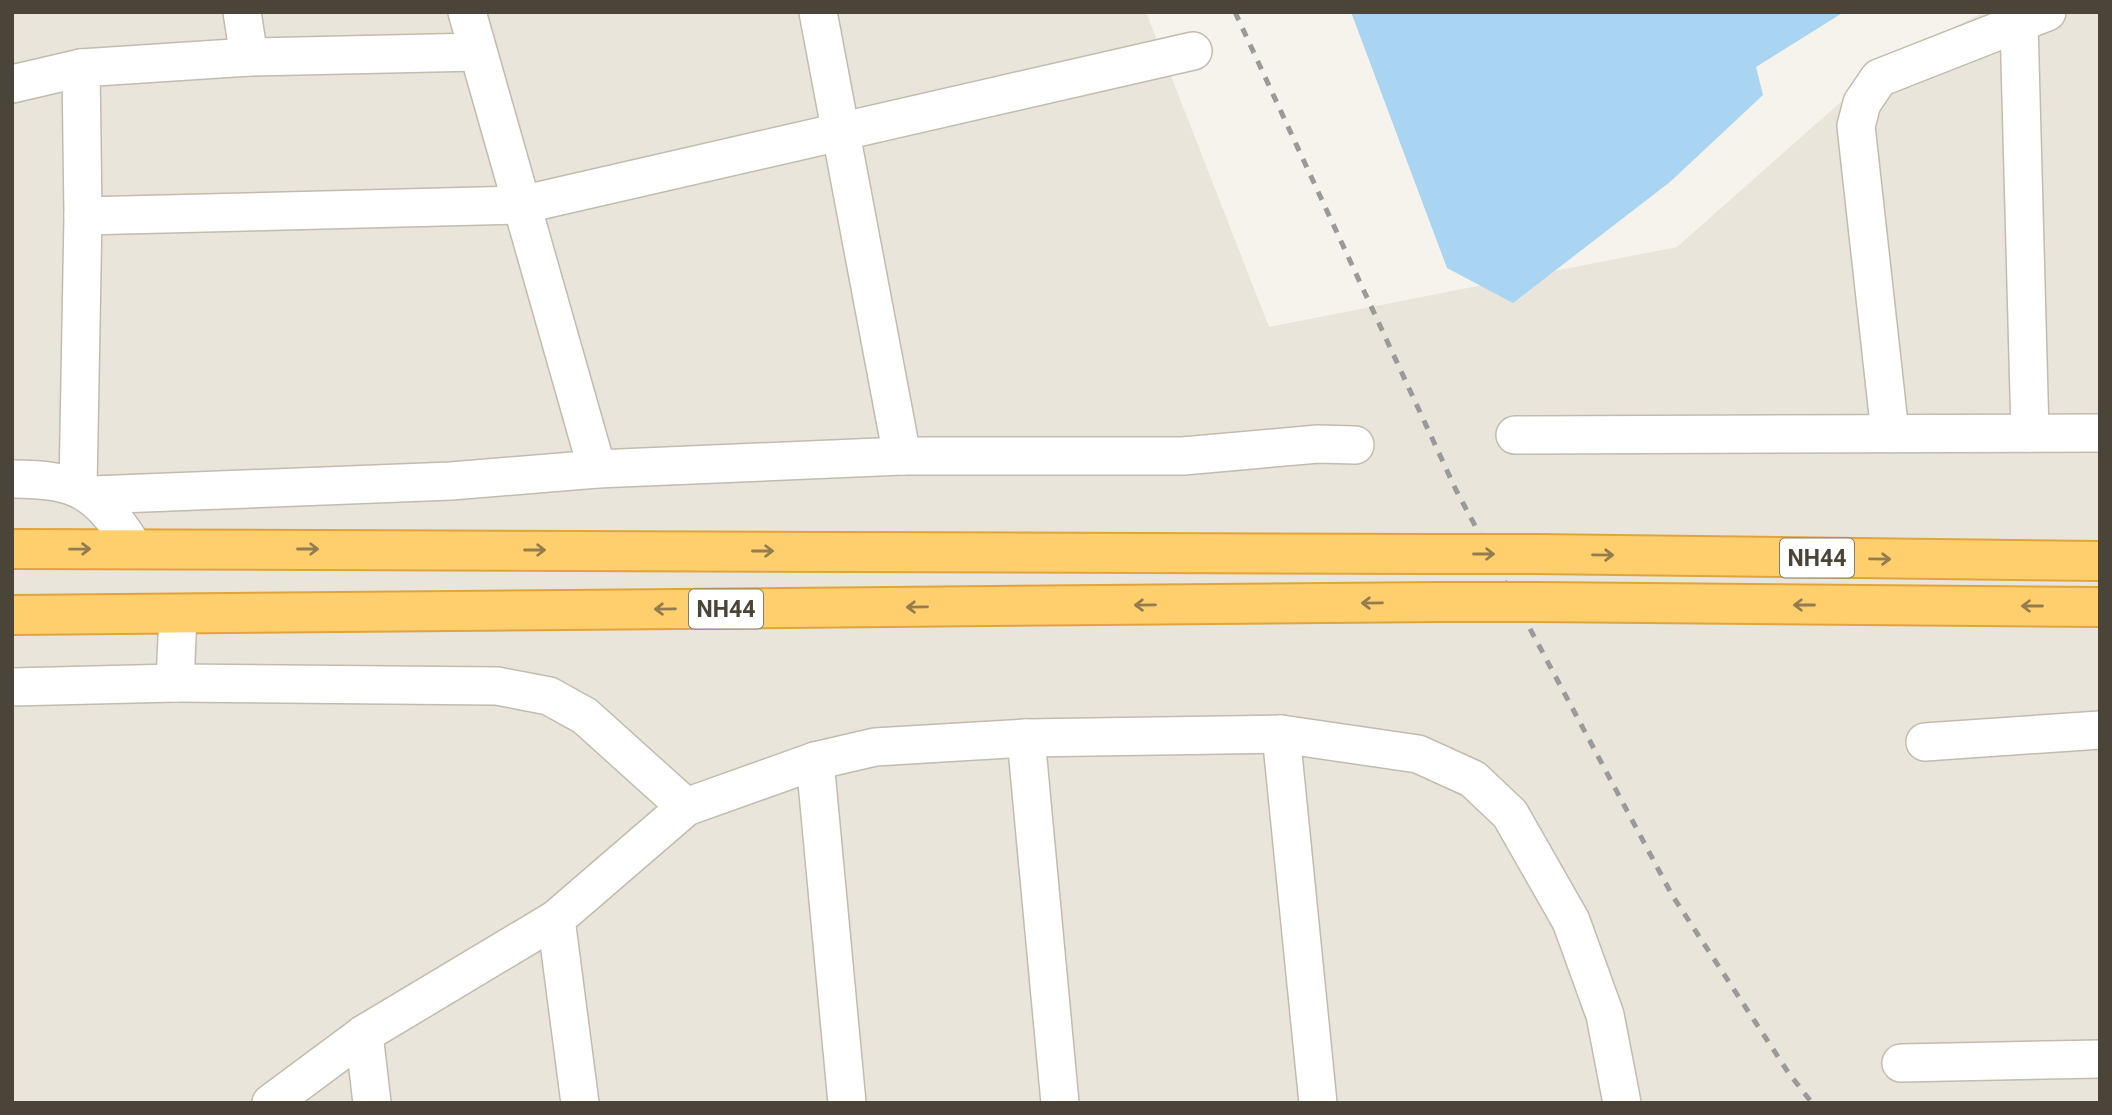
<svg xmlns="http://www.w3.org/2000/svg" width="2112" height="1115" font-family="Roboto,sans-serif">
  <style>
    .residential { fill: #eae5da }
    .water { fill: #a9d4f2 }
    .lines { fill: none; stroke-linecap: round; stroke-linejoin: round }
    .minor-casing { stroke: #c2bbae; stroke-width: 40 }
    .highway-casing { stroke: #e0a43c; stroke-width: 42 }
    .minor { stroke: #fff; stroke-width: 37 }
    .highway { stroke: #ffcf6e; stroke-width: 38 }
    .rail { stroke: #9a9a9a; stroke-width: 5; stroke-dasharray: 9 9; stroke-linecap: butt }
    .highway-bridge-casing { stroke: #e0a43c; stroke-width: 42; stroke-linecap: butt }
    .highway-bridge { stroke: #ffcf6e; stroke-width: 38 }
    .oneway { stroke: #937c4e }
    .labels { text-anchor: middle; stroke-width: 7; stroke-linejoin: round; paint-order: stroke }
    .shield { fill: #fff; stroke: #817c74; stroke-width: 2 }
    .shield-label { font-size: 23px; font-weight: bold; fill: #4b4439 }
  </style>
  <rect width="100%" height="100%" fill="#f6f3ec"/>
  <polygon class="residential" points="12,12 1146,12 1269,327 1677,247 1886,62 1984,12 2100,12 2100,1103 12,1103"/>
  <polygon class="water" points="1351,12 1844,12 1756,67 1763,95 1670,182 1513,303 1447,268"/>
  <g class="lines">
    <g class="minor-casing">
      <g id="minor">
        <polyline points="242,12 249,57"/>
        <polyline points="467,12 597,469"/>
        <polyline points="818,12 902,456"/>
        <polyline points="2019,23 2030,433"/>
        <polyline points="12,84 81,68"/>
        <polyline points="83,216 521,205 1193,51"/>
        <polyline points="1890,433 1856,126 1862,103 1879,78 2047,12"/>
        <polyline points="1515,435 2100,433"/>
        <path d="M12 479C80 479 98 492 134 548"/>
        <polyline points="78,488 83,216 81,68 249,57 478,52"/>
        <polyline points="93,495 451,481 597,469 902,456 1183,456 1318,444 1355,445"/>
        <polyline points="175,683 497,686 549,696 585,716 686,807"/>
        <polyline points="12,687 175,683 178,614"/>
        <polyline points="1281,734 1318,1103"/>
        <polyline points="1026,738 1060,1103"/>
        <polyline points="1925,742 2100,730"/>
        <polyline points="815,761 847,1103"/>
        <polyline points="556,919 580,1103"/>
        <polyline points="364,1034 372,1103"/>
        <polyline points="1901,1063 2100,1059"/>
        <polyline points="271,1103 364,1034 556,919 686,807 815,761 875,747 1026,738 1281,734 1418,754 1473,779 1510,814 1571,921 1605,1015 1622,1103"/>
      </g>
    </g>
    <g class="highway-casing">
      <g id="highway">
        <polyline points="12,549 1432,554"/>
        <polyline points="1535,554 2100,561"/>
        <polyline points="1535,602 2100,607"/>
        <polyline points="12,615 1441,602"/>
      </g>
    </g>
    <use href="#minor" class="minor"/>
    <use href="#highway" class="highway"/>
    <polyline class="rail" points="1235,12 1456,490 1672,895 1788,1072 1812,1103"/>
    <g class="highway-bridge-casing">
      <g id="highway-bridge">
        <polyline points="1432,554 1535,554"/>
        <polyline points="1441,602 1535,602"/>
      </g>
    </g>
    <use href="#highway-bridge" class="highway-bridge"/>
  </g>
  <defs><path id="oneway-shaft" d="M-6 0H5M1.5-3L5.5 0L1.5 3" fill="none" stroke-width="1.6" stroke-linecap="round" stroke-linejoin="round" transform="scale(1.75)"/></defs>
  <g class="oneway">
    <use href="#oneway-shaft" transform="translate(80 549) rotate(-1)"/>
    <use href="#oneway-shaft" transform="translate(308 549)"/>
    <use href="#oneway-shaft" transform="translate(535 550)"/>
    <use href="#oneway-shaft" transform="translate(763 551)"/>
    <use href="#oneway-shaft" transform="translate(1484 554)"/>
    <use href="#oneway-shaft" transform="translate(1603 555) rotate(1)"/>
    <use href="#oneway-shaft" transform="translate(1880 559) rotate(1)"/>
    <use href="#oneway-shaft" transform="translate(1372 603) rotate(179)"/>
    <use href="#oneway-shaft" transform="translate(1145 605) rotate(179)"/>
    <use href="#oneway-shaft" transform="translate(1804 605) rotate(-180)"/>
    <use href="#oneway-shaft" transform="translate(2032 606) rotate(-180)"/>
    <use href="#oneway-shaft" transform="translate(917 607) rotate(179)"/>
    <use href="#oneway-shaft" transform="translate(665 609) rotate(179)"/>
  </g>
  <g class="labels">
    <g class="shield">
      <rect x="1780" y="538.5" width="74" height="39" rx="5"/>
      <rect x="689" y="589.5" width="74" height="39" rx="5"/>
    </g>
    <g class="shield-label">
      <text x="1817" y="566">NH44</text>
      <text x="726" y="617">NH44</text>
    </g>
  </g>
  <rect width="2112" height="1115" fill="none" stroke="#4b4439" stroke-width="28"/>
</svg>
